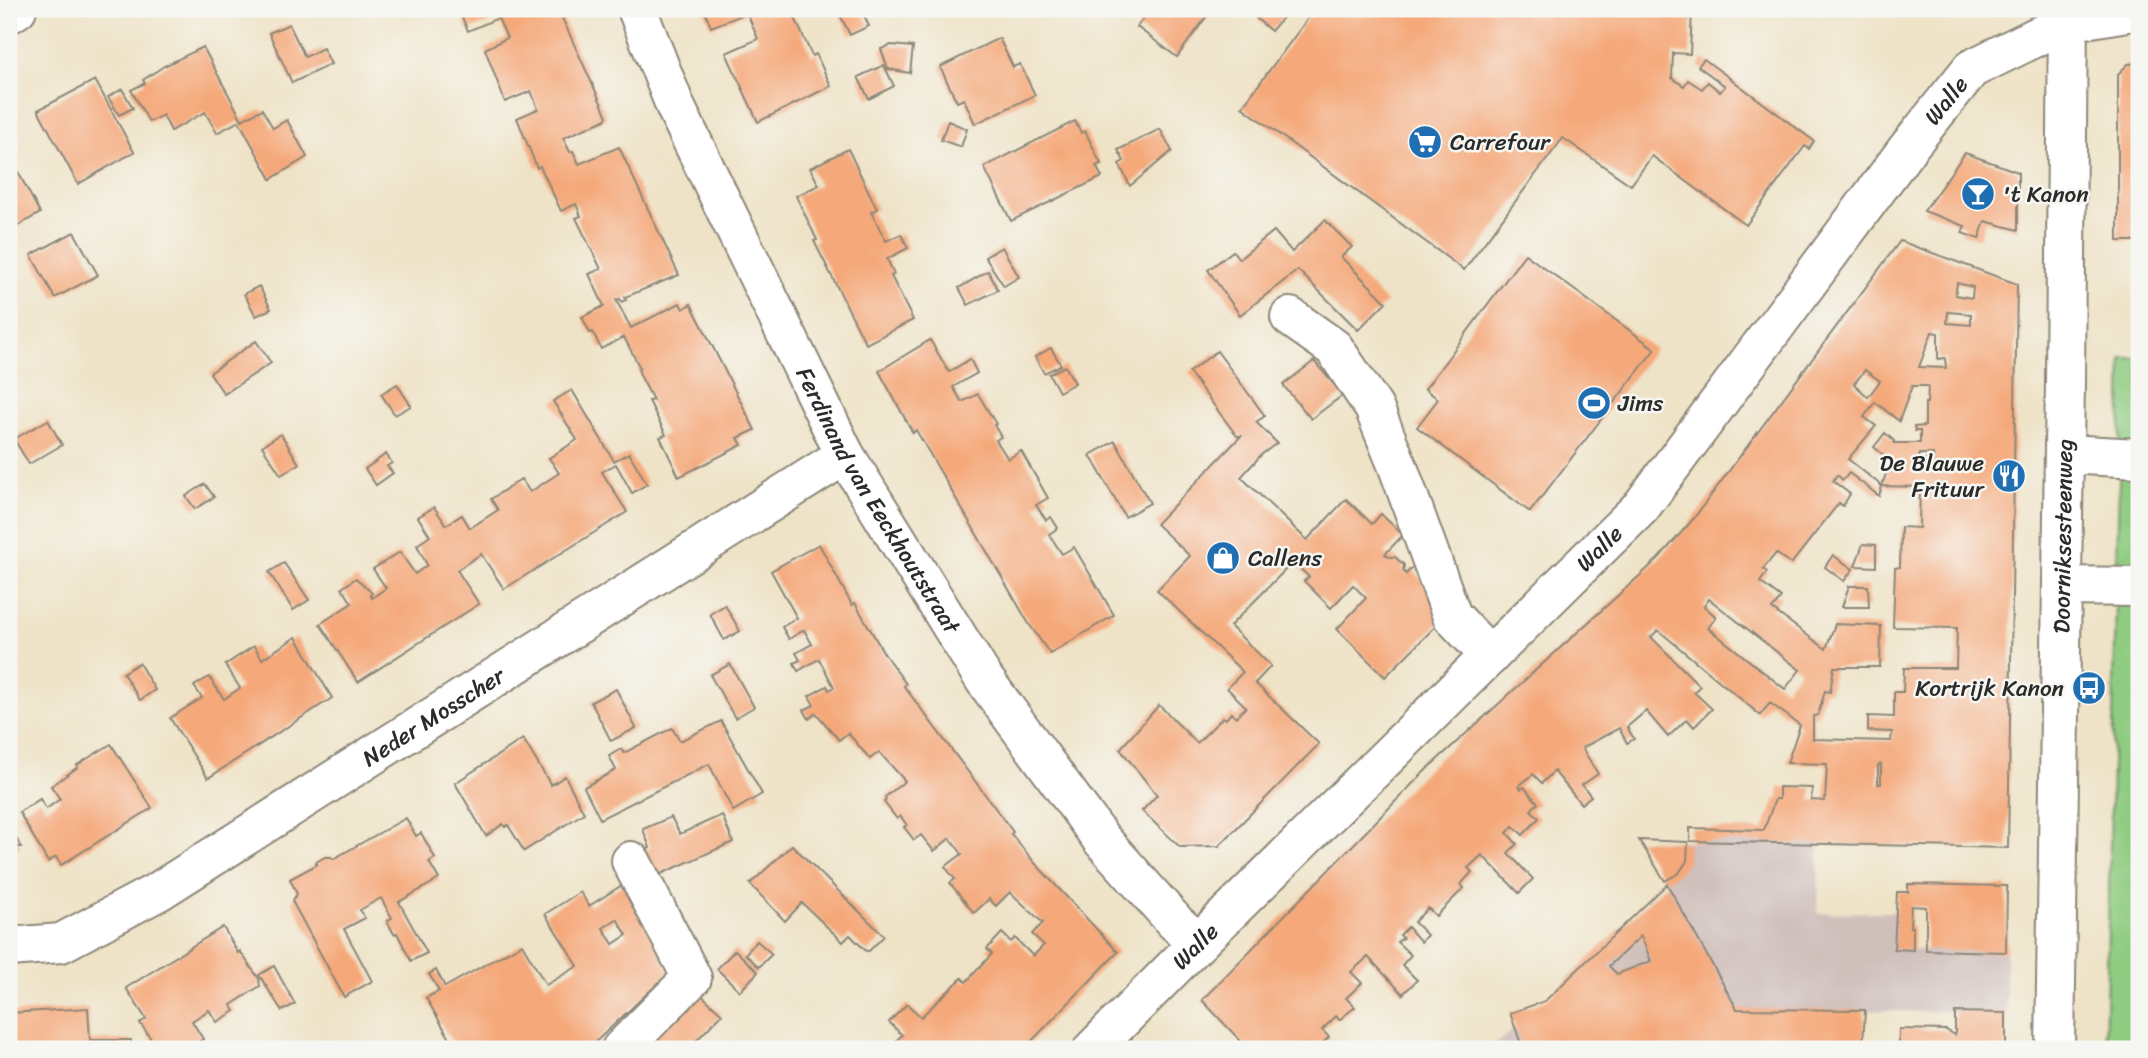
<svg xmlns="http://www.w3.org/2000/svg" width="2148" height="1058" font-family="Sriracha,sans-serif">
  <style>
    .industrial { fill: #d0c0bc }
    .green { fill: #8fcc81; stroke: #5d7c56; stroke-width: 2 }
    .building { fill: #f5a879; fill-rule: evenodd }
    .lines { fill: none; stroke-linecap: round; stroke-linejoin: round }
    .minor-casing { stroke: #8d8779; stroke-width: 42 }
    .major-casing { stroke: #8d8779; stroke-width: 42 }
    .minor { stroke: #fff; stroke-width: 38 }
    .major { stroke: #fff; stroke-width: 38 }
    .labels { text-anchor: middle; stroke-width: 5; stroke-linejoin: round; paint-order: stroke }
    .street-label { font-size: 23px; fill: #2b2b2b; stroke: #f6f6f2 }
    .poi-label { font-size: 23px; fill: #2b2b2b; stroke: #f6f6f2; text-anchor: start }
  </style>
  <rect width="100%" height="100%" fill="#f6f6f2"/>
  <filter id="ink" filterUnits="userSpaceOnUse"><feTurbulence type="fractalNoise" baseFrequency=".0143" numOctaves="2"/><feDisplacementMap in="SourceGraphic" scale="14" xChannelSelector="R" yChannelSelector="G"/><feConvolveMatrix kernelMatrix="1 2 1 2 8 2 1 2 1" color-interpolation-filters="sRGB"/></filter>
  <filter id="wash" filterUnits="userSpaceOnUse"><feTurbulence type="fractalNoise" baseFrequency=".00686" numOctaves="4" result="noise"/><feDisplacementMap in="SourceGraphic" scale="28" xChannelSelector="R" yChannelSelector="G"/><feGaussianBlur stdDeviation="1.57" result="paint"/><feColorMatrix in="noise" values="0 0 0 0 0 0 0 0 0 0 0 0 0 0 0 0 0 1.4 0 .05"/><feComposite in="paint" operator="in"/></filter>
  <g filter="url(#wash)">
    <rect width="100%" height="100%" fill="#efe3c7"/>
    <polygon class="industrial" points="1639,840 1819,844 1818,913 1896,912 1895,949 2006,952 2006,1013 1845,1010 1843,1049 1491,1049 1515,1027 1510,1013 1545,1001 1667,884"/>
    <polygon class="green" points="2122,358 2139,358 2139,1049 2105,1049"/>
    <g id="blocks">
      <g class="building">
        <polygon points="452,9 558,9 607,116 605,120 563,138 570,152 573,151 579,164 619,147 679,275 625,297 626,300 621,302 620,299 616,300 631,328 680,303 683,309 691,304 755,430 738,438 742,445 679,477 660,437 666,435 649,401 653,400 641,377 638,369 640,368 624,337 601,349 593,332 590,333 582,317 604,306 589,274 601,269 576,218 581,216 576,204 561,211 540,166 537,168 517,118 538,109 531,91 505,102 485,49 507,38 498,18 468,31 459,11 454,13"/>
        <polygon points="704,9 791,9 812,56 816,54 831,86 758,122 726,53 758,39 747,13 711,27"/>
        <polygon points="837,9 861,9 869,26 850,35"/>
        <polygon points="1150,9 1212,9 1177,57 1137,27"/>
        <polygon points="1266,9 1278,9 1285,15 1271,31 1257,19"/>
        <polygon points="1315,9 1692,9 1690,54 1673,53 1672,78 1684,86 1688,80 1702,89 1708,82 1720,92 1725,86 1698,66 1704,59 1814,141 1809,149 1805,146 1746,225 1652,156 1631,185 1563,138 1464,270 1242,107"/>
        <polygon points="289,24 305,57 323,48 331,64 292,83 269,33"/>
        <polygon points="999,38 1013,67 1020,64 1035,95 975,124 964,99 957,102 940,67"/>
        <polygon points="891,45 913,47 910,73 888,69 881,49"/>
        <polygon points="203,47 242,120 262,109 273,128 287,120 307,157 271,179 239,121 217,133 205,112 171,131 163,115 149,122 131,90 145,83 143,80 164,66"/>
        <polygon points="2139,63 2139,241 2118,241 2118,74 2128,64"/>
        <polygon points="884,65 894,86 869,99 858,77"/>
        <polygon points="95,80 134,152 78,184 38,110"/>
        <polygon points="122,89 133,108 119,115 108,97"/>
        <polygon points="948,121 967,129 961,147 941,140"/>
        <polygon points="1075,121 1081,133 1085,131 1101,164 1096,166 1102,177 1011,221 984,167"/>
        <polygon points="1160,129 1172,151 1130,186 1119,164 1124,161 1118,150"/>
        <polygon points="848,149 877,209 871,212 886,241 901,234 908,248 887,259 894,274 891,276 913,320 866,344 814,241 817,240 796,196 819,185 810,168"/>
        <polygon points="1965,153 2018,172 2018,230 1985,221 1979,239 1962,233 1965,226 1924,211"/>
        <polygon points="9,155 40,213 9,231"/>
        <polygon points="1325,220 1352,247 1341,257 1386,302 1358,330 1298,270 1240,315 1208,270 1233,251 1239,259 1274,231 1292,252"/>
        <polygon points="74,232 98,275 55,298 31,255"/>
        <path d="M1900 241 2017 284 2008 848 1690 841V828L1764 830 1775 799H1779V787L1812 788 1811 800 1825 801 1827 764 1787 763 1800 725 1770 703 1760 715 1658 630 1651 637 1700 686 1694 692 1712 709 1694 727 1687 719 1668 737 1646 711 1627 727 1634 739 1627 743 1619 728 1582 748 1598 774 1582 785 1591 796 1581 804 1554 771 1542 783 1533 774 1519 786 1521 789 1524 787 1538 803 1531 810 1539 818 1523 835 1513 826 1507 833 1517 844 1508 853 1533 879 1519 893 1482 855 1468 868 1472 872 1461 884 1464 888 1436 916 1428 908 1414 922 1427 935 1421 942 1408 927 1400 935 1403 938 1397 942 1411 955 1402 965 1417 980 1403 994 1368 957 1351 972 1362 983 1346 998 1355 1007 1339 1020 1336 1016 1322 1030 1329 1037 1317 1049H1248L1202 1000 1427 769 1658 559 1694 518ZM1957 283 1973 287 1972 298 1955 295ZM1948 312 1971 314V325L1947 323ZM1932 332 1938 333V359L1945 358 1946 368 1919 367ZM1865 370 1880 381 1868 397 1854 384ZM1912 386H1928L1927 403H1925V426L1914 427 1915 431H1920V443H1894V441L1885 433 1874 447 1890 460 1882 486 1848 459 1876 426 1864 417 1875 402 1899 421ZM1919 454H1933V460H1919ZM1849 473 1879 496 1882 486 1920 487 1919 528 1901 527 1900 567 1895 568 1893 627 1957 628 1956 668H1904L1903 692H1894V717L1868 716V731L1892 732 1891 741 1813 739V716L1818 715 1825 691 1830 692 1834 667H1880L1881 626 1835 624 1826 649 1772 609 1781 598 1760 582 1767 572 1763 569 1776 553 1791 564 1839 503 1843 506 1850 494 1833 481 1837 475 1843 480ZM1709 599 1800 670 1785 689 1708 628 1716 617 1704 606ZM1881 764V784H1878V765Z"/>
        <polygon points="1002,247 1019,277 1004,286 985,257"/>
        <polygon points="1525,254 1655,349 1530,512 1417,427 1438,399 1425,389"/>
        <polygon points="988,271 998,290 968,305 959,288"/>
        <polygon points="259,286 271,309 256,316 244,294"/>
        <polygon points="930,340 949,372 970,359 977,373 953,387 962,402 978,394 996,424 994,425 1001,437 996,440 1008,459 1021,451 1048,498 1036,505 1046,520 1051,517 1058,528 1049,534 1062,554 1074,547 1114,615 1050,654 1029,624 916,430 913,433 879,371"/>
        <polygon points="256,341 271,363 224,394 210,373"/>
        <polygon points="1051,348 1061,365 1044,373 1035,357"/>
        <polygon points="1217,351 1265,416 1256,422 1277,443 1261,455 1241,477 1307,540 1346,499 1372,524 1381,514 1403,535 1385,554 1390,557 1395,557 1404,565 1403,571 1406,574 1412,568 1415,570 1414,572 1432,589 1439,623 1385,677 1337,629 1366,598 1353,585 1331,608 1304,581 1309,577 1293,562 1230,626 1271,666 1255,683 1319,744 1219,846 1180,847 1142,811 1157,795 1120,749 1159,705 1197,743 1223,717 1226,719 1231,713 1236,717 1246,707 1227,688 1243,672 1157,590 1190,556 1156,524 1241,436 1237,436 1189,372"/>
        <polygon points="1314,361 1343,395 1311,419 1283,385"/>
        <polygon points="1065,366 1075,383 1059,392 1049,374"/>
        <polygon points="397,384 411,406 395,415 381,394"/>
        <polygon points="572,390 614,461 629,453 647,484 632,493 616,464 602,472 627,512 504,589 481,554 457,570 479,604 358,682 320,624 352,603 342,588 356,578 372,593 370,595 372,598 386,588 373,569 400,552 415,574 427,565 417,545 430,536 418,517 434,507 446,525 462,515 470,528 498,510 491,499 521,479 530,492 559,473 549,458 577,440 553,401"/>
        <polygon points="48,420 62,445 29,464 14,439"/>
        <polygon points="281,434 299,464 281,475 262,446"/>
        <polygon points="1115,441 1150,503 1125,517 1090,455"/>
        <polygon points="386,454 392,463 387,466 393,473 376,485 365,469"/>
        <polygon points="205,484 214,497 195,509 186,496"/>
        <polygon points="819,544 852,605 855,603 885,655 906,684 904,686 1013,832 1011,834 1034,862 1118,952 1024,1049 888,1049 902,1035 889,1022 907,1004 921,1017 962,978 966,982 992,954 987,949 1002,933 1011,942 1015,938 1033,956 1044,945 1032,934 1043,923 1010,892 996,906 989,899 974,913 950,883 955,879 945,867 962,854 950,838 934,851 921,835 914,840 904,827 907,825 900,816 897,819 884,802 886,800 885,797 905,781 879,752 870,759 848,733 839,740 816,713 809,719 804,710 814,705 809,696 827,686 829,690 834,687 819,659 798,671 794,663 800,660 796,653 812,644 804,630 789,639 782,627 797,618 771,571"/>
        <polygon points="1863,544 1876,545 1876,567 1855,566"/>
        <polygon points="1833,555 1853,569 1844,581 1825,567"/>
        <polygon points="284,563 309,600 293,610 269,572"/>
        <polygon points="1849,586 1868,586 1869,607 1842,607"/>
        <polygon points="725,605 740,631 724,640 710,614"/>
        <polygon points="296,637 332,698 208,778 170,718 202,698 194,686 209,677 224,699 240,688 225,665 254,646 262,659"/>
        <polygon points="139,663 155,690 140,700 123,673"/>
        <polygon points="730,664 754,707 735,718 710,675"/>
        <polygon points="616,689 636,728 611,741 591,702"/>
        <polygon points="721,721 762,794 733,811 709,764 600,819 584,787 616,770 609,756 621,749 624,753 672,728 680,741"/>
        <polygon points="523,739 551,785 565,776 584,813 524,851 508,825 505,827 503,824 486,836 455,783"/>
        <polygon points="111,744 152,808 61,865 56,857 48,862 19,812 40,799 46,809 60,799 51,786 78,767 77,765"/>
        <polygon points="722,815 733,842 650,879 639,853 650,848 643,829 671,817 680,834"/>
        <polygon points="406,818 416,836 421,833 435,858 429,862 439,879 399,902 427,953 411,961 397,933 394,934 387,921 392,918 381,898 360,910 365,918 344,929 372,981 344,997 292,901 297,894 290,879 316,865 316,862 325,857 331,857 333,859"/>
        <polygon points="9,831 12,831 21,847 9,848"/>
        <polygon points="1639,840 1688,842 1687,861 1679,873 1665,881"/>
        <polygon points="792,845 884,936 869,951 866,951 850,935 843,942 802,903 785,921 750,884"/>
        <path d="M624 884 670 972 588 1049H456L426 998 439 991 429 974 436 970 445 987 522 944 546 985 578 966 545 914 580 892 589 906ZM617 919 627 935 613 944 603 928Z"/>
        <path d="M1667 884 1737 1009 1865 1010 1863 1045H1861V1049H1523L1510 1013 1545 1001ZM1641 936 1651 961 1617 974 1609 966Z"/>
        <polygon points="1908,884 2007,886 2006,952 1926,950 1926,907 1911,906 1910,927 1913,927 1913,950 1894,949 1897,892 1908,892"/>
        <polygon points="223,927 238,953 240,951 259,979 260,986 231,1005 235,1011 217,1022 209,1010 192,1021 203,1039 189,1049 185,1049 183,1046 178,1049 158,1049 140,1023 146,1019 126,988"/>
        <polygon points="757,941 772,954 759,967 745,954"/>
        <polygon points="735,950 758,972 740,991 717,969"/>
        <polygon points="274,966 295,1004 282,1011 259,975"/>
        <polygon points="696,990 722,1014 693,1044 698,1049 661,1049 649,1037"/>
        <polygon points="88,1008 90,1040 131,1040 131,1049 9,1049 9,1013"/>
        <polygon points="1955,1012 2006,1013 2006,1049 1913,1049 1913,1046 1899,1046 1899,1029 1946,1030 1955,1035"/>
      </g>
    </g>
  </g>
  <g filter="url(#ink)">
    <use href="#blocks" fill-opacity="0" stroke="#8d8779" stroke-width="2"/>
    <g class="lines">
      <g class="minor-casing">
        <g id="minor">
          <path id="s1" d="M637 9 676 108 845 455 984 679 1102 840 1175 922 1198 943"/>
          <polyline points="9,14 17,9"/>
          <polyline points="1290,317 1334,348 1374,408 1398,467 1452,616 1490,656"/>
          <polyline points="2064,454 2139,458"/>
          <polyline points="2062,586 2139,587"/>
          <path id="s2" d="M9 947 61 943 159 891 845 455"/>
          <polyline points="621,1049 692,978 631,861"/>
          <path id="s3" d="M1093 1049 1198 943 1641 507 1907 149 1971 69 2067 22 2139 10"/>
        </g>
      </g>
      <g class="major-casing">
        <g id="major">
          <path id="s4" d="M2055 1049 2065 382 2068 9"/>
        </g>
      </g>
      <use href="#minor" class="minor"/>
      <use href="#major" class="major"/>
    </g>
  </g>
  <defs>
    <g id="supermarket-disc" transform="scale(1.75)"><circle r="9.5" fill="#1f6fb2" stroke="#f6f6f2"/><path d="M-6-5.5h2.5l.6 2H6L4.5 2H-2.5L-4.4-4H-6ZM-1.5 3.2a1.3 1.3 0 1 0 .1 0ZM3 3.2a1.3 1.3 0 1 0 .1 0Z" fill="#fff"/></g>
    <g id="bar-disc" transform="scale(1.75)"><circle r="9.5" fill="#1f6fb2" stroke="#f6f6f2"/><path d="M-6-5H6L.8 .8V4.5H3.5V6h-7V4.5H-.8V.8Z" fill="#fff"/></g>
    <g id="stadium-disc" transform="scale(1.75)"><circle r="9.5" fill="#1f6fb2" stroke="#f6f6f2"/><path d="M0-5a6.5 5 0 1 0 0 10a6.5 5 0 1 0 0-10ZM-3.5-1.8h7v3.6h-7Z" fill="#fff"/></g>
    <g id="restaurant-disc" transform="scale(1.75)"><circle r="9.5" fill="#1f6fb2" stroke="#f6f6f2"/><path d="M-5-6h1v4h1v-4h1v4h1v-4h1v5L-1.5 .5V6h-2V.5L-5-1ZM5-6V6H3V1.5H1.5Q1.5-4 5-6Z" fill="#fff"/></g>
    <g id="shop-disc" transform="scale(1.75)"><circle r="9.5" fill="#1f6fb2" stroke="#f6f6f2"/><path d="M-5-2.5h2.3a2.7 3.5 0 0 1 5.4 0H5L5.5 6h-11ZM-1.5-2.5h3a1.5 2.3 0 0 0-3 0Z" fill="#fff"/></g>
    <g id="bus-disc" transform="scale(1.75)"><circle r="9.5" fill="#1f6fb2" stroke="#f6f6f2"/><path d="M-5-6H5V4H4V6H2V4H-2V6H-4V4H-5ZM-3.5-4V0h7V-4ZM-3.5 1.2v1.5H-2V1.2ZM2 1.2v1.5H3.5V1.2Z" fill="#fff"/></g>
  </defs>
  <g fill-rule="evenodd">
    <use href="#supermarket-disc" x="1425" y="142"/>
    <use href="#bar-disc" x="1978" y="194"/>
    <use href="#stadium-disc" x="1594" y="403"/>
    <use href="#restaurant-disc" x="2009" y="476"/>
    <use href="#shop-disc" x="1223" y="558"/>
    <use href="#bus-disc" x="2089" y="688"/>
  </g>
  <g class="labels">
    <g class="street-label">
      <text dy="8" stroke="none"><textPath href="#s3" startOffset="1279">Walle</textPath></text>
      <text dy="8" stroke="none"><textPath href="#s1" startOffset="548">Ferdinand van Eeckhoutstraat</textPath></text>
      <text dy="8" stroke="none"><textPath href="#s4" startOffset="513">Doorniksesteenweg</textPath></text>
      <text dy="8" stroke="none"><textPath href="#s3" startOffset="712">Walle</textPath></text>
      <text dy="8" stroke="none"><textPath href="#s2" startOffset="488">Neder Mosscher</textPath></text>
      <text dy="8" stroke="none"><textPath href="#s3" startOffset="145">Walle</textPath></text>
    </g>
    <g class="poi-label">
      <text x="1450" y="150">Carrefour</text>
      <text x="2002" y="202">'t Kanon</text>
      <text x="1618" y="411">Jims</text>
      <text x="1984" y="471" text-anchor="end">De Blauwe<tspan x="1984" dy="26">Frituur</tspan></text>
      <text x="1248" y="566">Callens</text>
      <text x="2064" y="696" text-anchor="end">Kortrijk Kanon</text>
    </g>
  </g>
  <rect width="2148" height="1058" fill="none" stroke="#f6f6f2" stroke-width="35"/>
</svg>
